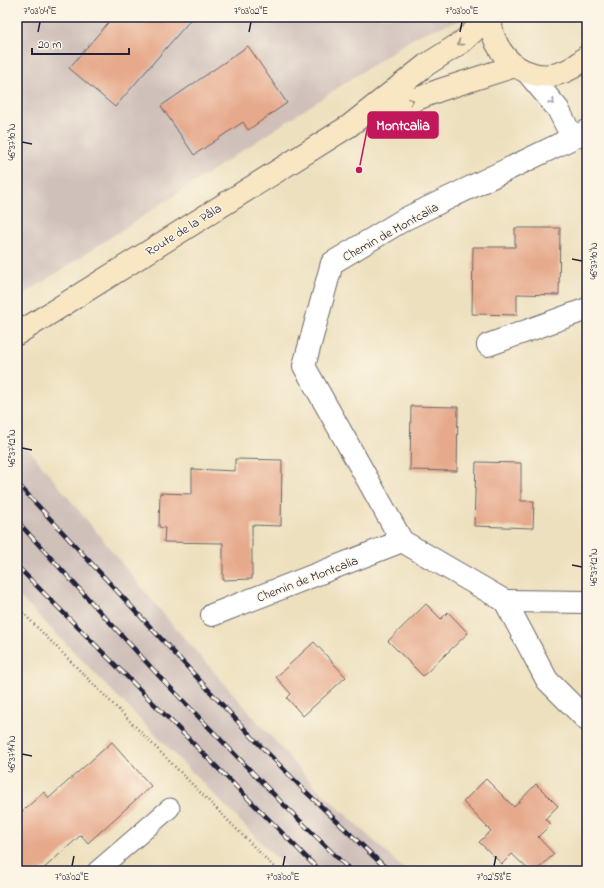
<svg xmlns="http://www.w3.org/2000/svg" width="604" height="888" font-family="'Indie Flower',sans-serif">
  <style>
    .industrial { fill: #cfc0ba }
    .building { fill: #e6a98b }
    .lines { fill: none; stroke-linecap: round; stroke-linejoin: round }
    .lane-casing { stroke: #696469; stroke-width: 21 }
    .street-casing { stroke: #696469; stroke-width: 24 }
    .secondary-casing { stroke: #696469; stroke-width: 24 }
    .path { stroke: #696469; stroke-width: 2.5; stroke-dasharray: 1 3; stroke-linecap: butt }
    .lane { stroke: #fff; stroke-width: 19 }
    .street { stroke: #fff; stroke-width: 22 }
    .secondary { stroke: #f9e7c3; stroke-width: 22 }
    .rail-casing { stroke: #22223b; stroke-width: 4.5 }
    .rail { stroke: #fcf5e5; stroke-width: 3; stroke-dasharray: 9; stroke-linecap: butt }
    .oneway { stroke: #988e86 }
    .oneway2 { stroke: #9c9ca7 }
    .ticks { fill: none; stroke: #22223b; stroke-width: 1.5 }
    .labels { text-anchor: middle; stroke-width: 3; stroke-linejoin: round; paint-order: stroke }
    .street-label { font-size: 13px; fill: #22223b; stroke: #fcf5e5 }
    .leader { fill: none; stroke: #c2185b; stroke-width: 1.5 }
    .callout-dot { fill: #c2185b; stroke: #fcf5e5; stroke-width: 1.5 }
    .callout { fill: #c2185b; stroke: #c2185b; stroke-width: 1.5 }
    .callout-label { font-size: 14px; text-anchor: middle; font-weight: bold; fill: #fff }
    .neatline { fill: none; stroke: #22223b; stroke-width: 1.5 }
    .ticks-label { font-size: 10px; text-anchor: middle; fill: #22223b }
  </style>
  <rect width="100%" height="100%" fill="#fcf5e5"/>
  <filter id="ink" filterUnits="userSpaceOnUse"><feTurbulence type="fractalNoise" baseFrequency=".025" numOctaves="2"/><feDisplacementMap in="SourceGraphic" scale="8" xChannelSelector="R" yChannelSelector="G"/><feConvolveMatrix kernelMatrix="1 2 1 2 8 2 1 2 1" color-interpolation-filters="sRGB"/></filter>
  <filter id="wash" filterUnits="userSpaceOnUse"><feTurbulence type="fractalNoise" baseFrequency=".012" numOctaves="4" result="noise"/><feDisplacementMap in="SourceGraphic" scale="16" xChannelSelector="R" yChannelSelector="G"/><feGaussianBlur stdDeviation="0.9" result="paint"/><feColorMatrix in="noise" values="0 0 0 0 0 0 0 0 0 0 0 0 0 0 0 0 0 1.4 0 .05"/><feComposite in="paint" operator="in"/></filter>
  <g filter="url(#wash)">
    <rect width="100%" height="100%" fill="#ede0be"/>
    <g class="industrial">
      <polygon points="17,17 469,17 418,35 17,299"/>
      <polygon points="17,435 171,623 310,781 406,871 289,871 17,594"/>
    </g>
    <g id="blocks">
      <g class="building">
        <polygon points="113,17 193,17 115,107 69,68"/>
        <polygon points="248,46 287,103 248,130 243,122 194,155 161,106"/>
        <polygon points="515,228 560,228 559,295 517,294 517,315 472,314 473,247 515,247"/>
        <polygon points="411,406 458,407 457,471 410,470"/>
        <polygon points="235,459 282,460 281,526 252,525 252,579 223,580 223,543 164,542 165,528 159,527 160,493 192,494 192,469 235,471"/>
        <polygon points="476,462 521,463 521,501 534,501 533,528 474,526"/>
        <polygon points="426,604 441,619 448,612 468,633 423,676 388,641"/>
        <polygon points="314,642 346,677 303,716 287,698 291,694 276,677"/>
        <polygon points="112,742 151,786 88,843 81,835 41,871 17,871 17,816 44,792 49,798"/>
        <polygon points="486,779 514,807 536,784 558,806 545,819 551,824 538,837 554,854 536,871 530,871 512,854 502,864 479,842 491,831 463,802"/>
      </g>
    </g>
  </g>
  <g filter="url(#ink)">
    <use href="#blocks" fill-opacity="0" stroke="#696469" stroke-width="1"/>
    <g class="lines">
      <g class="lane-casing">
        <polyline id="lane" points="97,871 170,808"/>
      </g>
      <g class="street-casing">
        <g id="street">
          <polyline points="527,72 558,109 572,137"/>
          <polyline points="587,131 405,219 332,263 304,366 402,541 505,601 547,680 587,720"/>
          <polyline points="488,345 587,309"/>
          <polyline points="505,601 587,602"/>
          <polyline points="212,615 402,541"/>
        </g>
      </g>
      <g class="secondary-casing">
        <g id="secondary">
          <path d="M490 17C493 70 549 96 587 56"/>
          <polyline points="373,116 440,90 515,66"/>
          <polyline points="17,334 349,126 426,65 462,42 489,17"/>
        </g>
      </g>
      <polyline class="path" points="17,607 278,871"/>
      <use href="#lane" class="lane"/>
      <use href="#street" class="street"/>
      <use href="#secondary" class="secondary"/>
      <g class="rail-casing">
        <g id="rail">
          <polyline points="17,483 254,739 304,790 389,871"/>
          <polyline points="17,521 159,676 283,804 351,871"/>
          <polyline points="17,566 320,871"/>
        </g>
      </g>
      <use href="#rail" class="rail"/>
    </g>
    <defs><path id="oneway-chevron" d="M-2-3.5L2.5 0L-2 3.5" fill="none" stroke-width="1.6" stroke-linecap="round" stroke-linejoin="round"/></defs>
    <g class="oneway">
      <use href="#oneway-chevron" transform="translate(460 43) rotate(143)"/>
      <use href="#oneway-chevron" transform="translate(411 101) rotate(-22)"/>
    </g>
    <use class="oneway2" href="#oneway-chevron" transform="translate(552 102) rotate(50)"/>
  </g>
  <path class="ticks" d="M38 32 40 22M249 32 251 22M460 32 462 22M22 142 32 144M572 259 582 261M22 448 32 450M572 565 582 567M22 754 32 756M72 866 74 856M283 866 285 856M494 866 496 856"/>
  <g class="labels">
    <g class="street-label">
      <text transform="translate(183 229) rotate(-32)" y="5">Route de la Pâla</text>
      <text transform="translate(390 231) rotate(-29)" y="5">Chemin de Montcalia</text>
      <text transform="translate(307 578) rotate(-21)" y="5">Chemin de Montcalia</text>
    </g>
  </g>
  <path class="leader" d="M359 170L368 125"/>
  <circle class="callout-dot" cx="359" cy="170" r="4"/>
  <rect class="callout" x="368" y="112" width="70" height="26" rx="4"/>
  <g class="callout-label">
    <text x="403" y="130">Montcalia</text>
  </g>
  <rect width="604" height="888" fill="none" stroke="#fcf5e5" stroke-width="44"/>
  <path d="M32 48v6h97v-6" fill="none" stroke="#22223b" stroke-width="2"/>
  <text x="38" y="48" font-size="12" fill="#22223b" stroke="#fcf5e5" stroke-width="3" paint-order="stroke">20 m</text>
  <rect x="22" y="22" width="560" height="844" class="neatline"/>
  <g class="ticks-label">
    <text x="40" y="14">7°03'04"E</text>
    <text x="251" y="14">7°03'02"E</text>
    <text x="462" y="14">7°03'00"E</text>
    <text transform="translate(11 142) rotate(-90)" y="4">46°37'10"N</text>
    <text transform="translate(593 261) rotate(-90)" y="4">46°37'10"N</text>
    <text transform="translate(11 448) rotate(-90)" y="4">46°37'12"N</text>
    <text transform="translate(593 567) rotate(-90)" y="4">46°37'12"N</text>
    <text transform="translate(11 754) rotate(-90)" y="4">46°37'14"N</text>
    <text x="72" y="880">7°03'02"E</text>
    <text x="283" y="880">7°03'00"E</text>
    <text x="494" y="880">7°02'58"E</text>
  </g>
</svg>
